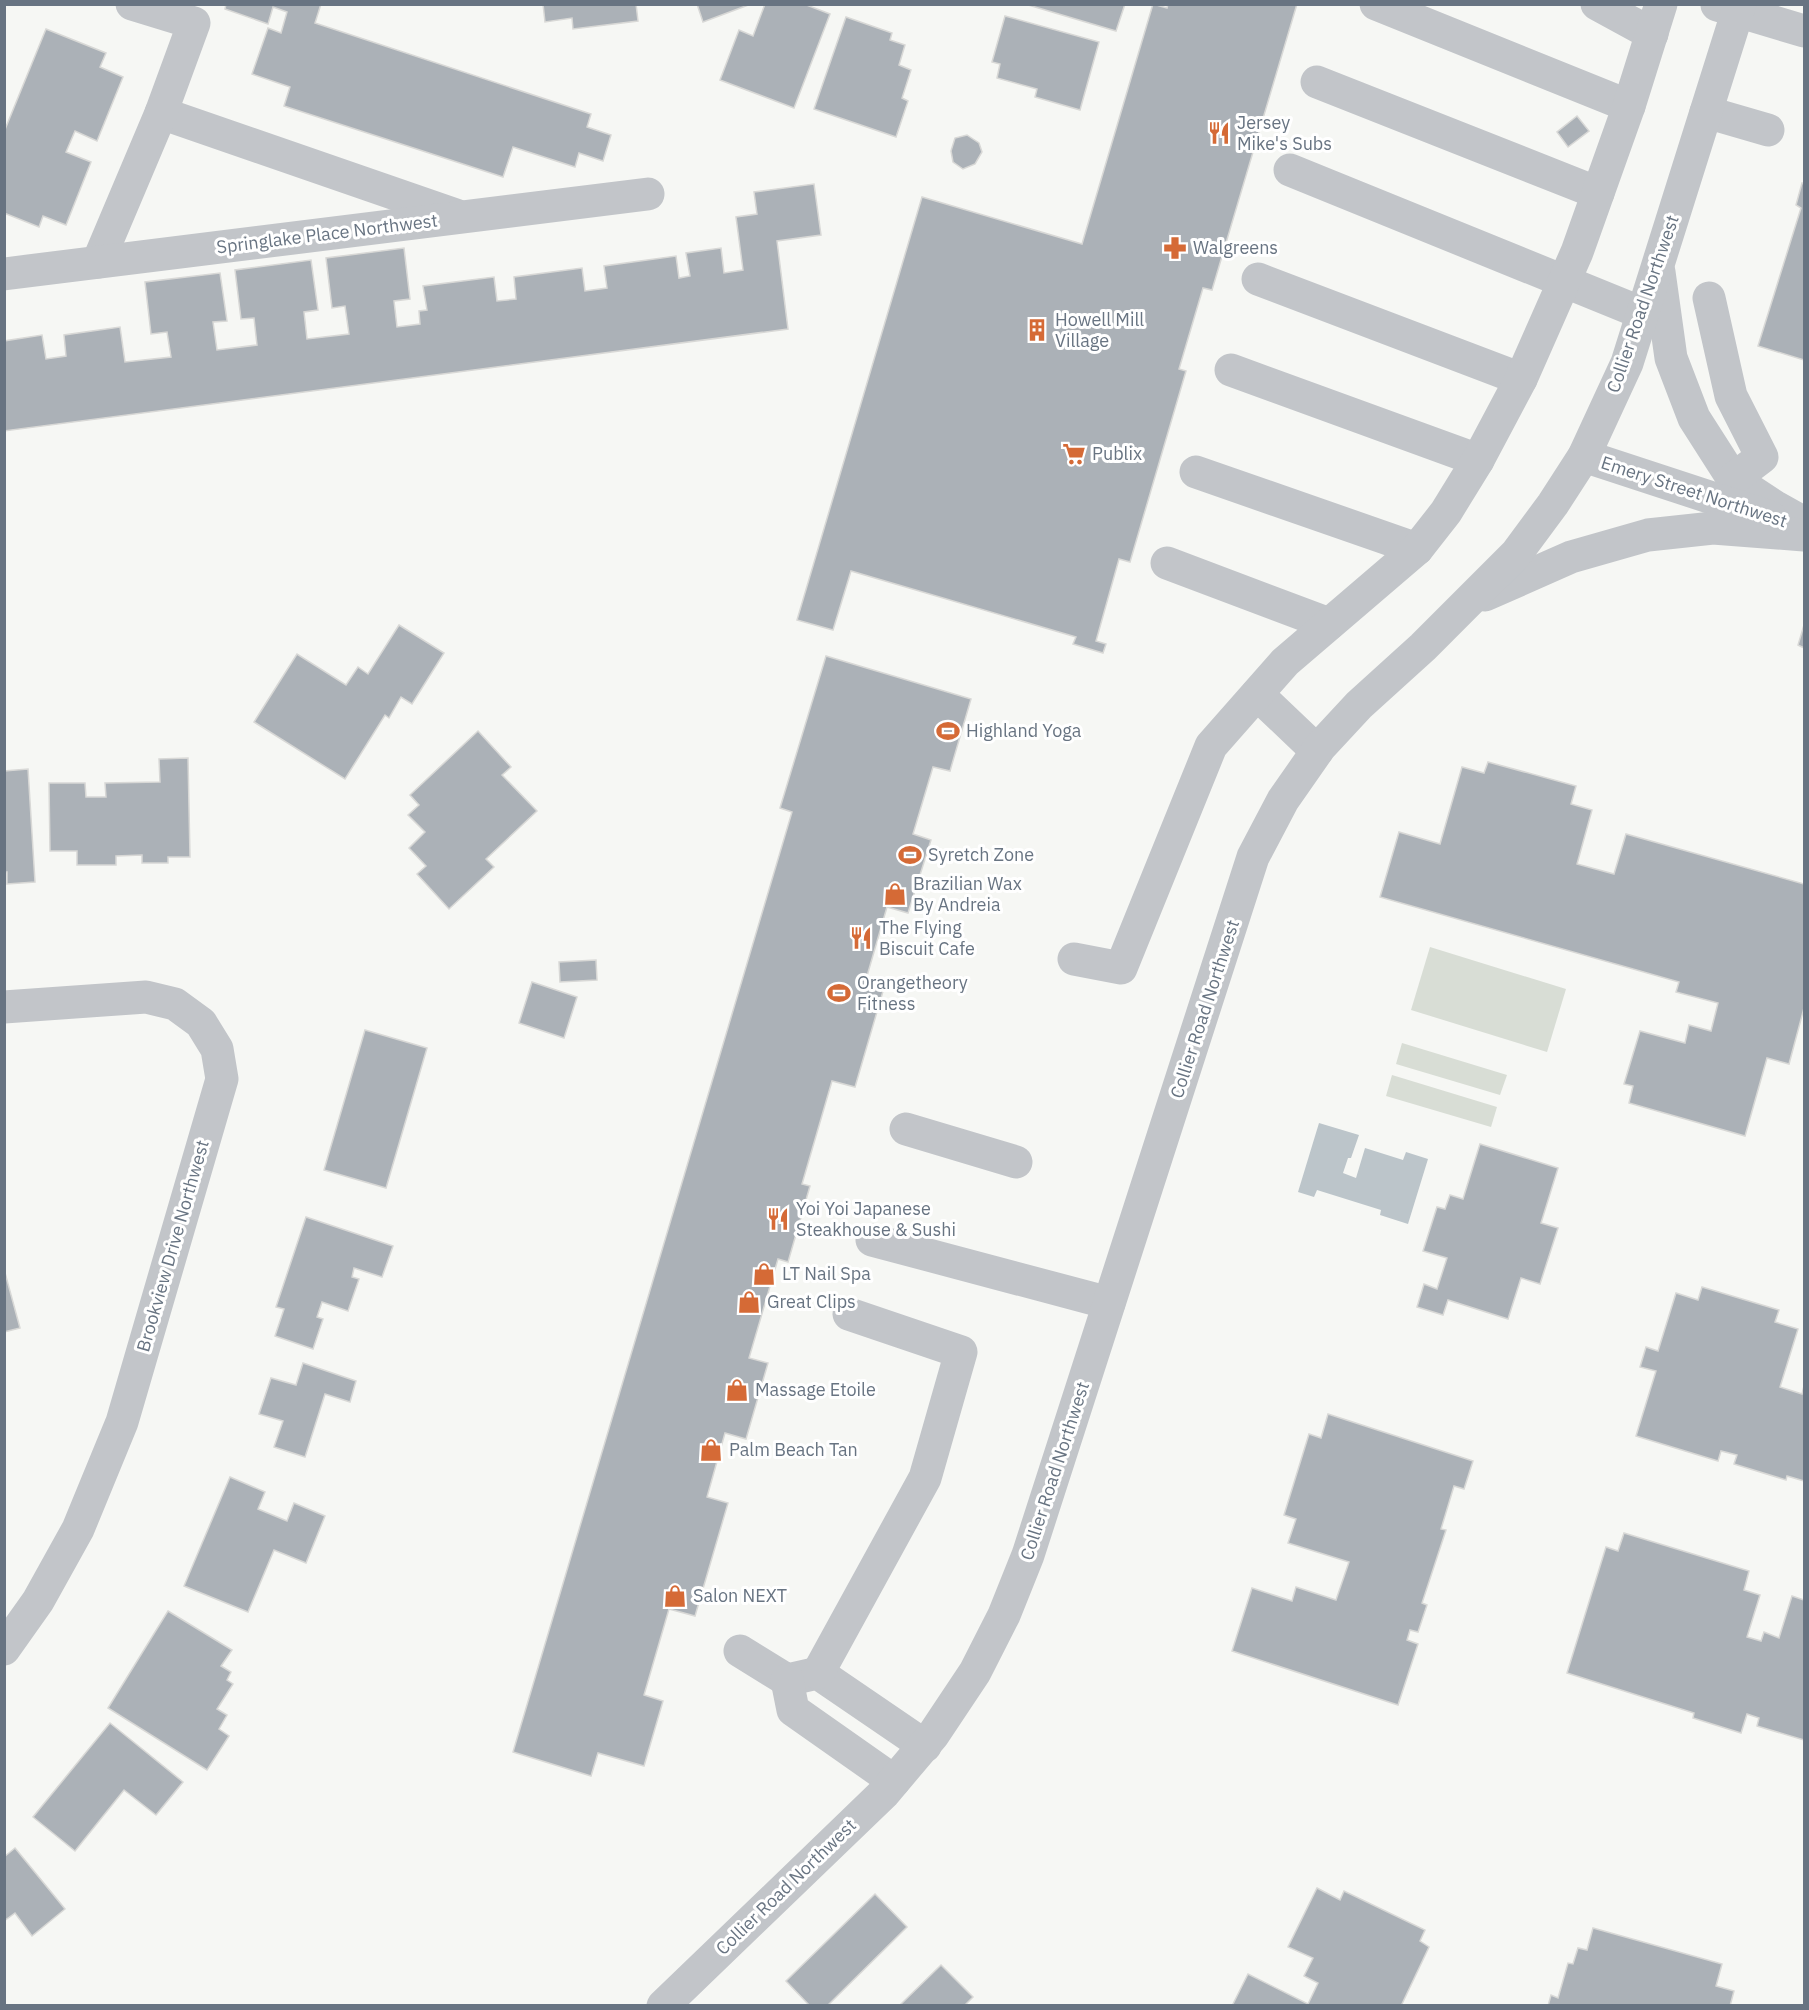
<svg xmlns="http://www.w3.org/2000/svg" width="1809" height="2010" font-family="'IBM Plex Sans',sans-serif">
  <style>
    .green { fill: #d8ddd5 }
    .water { fill: #bcc5ca }
    .building { fill: #abb1b7; stroke: #d8d8d6; stroke-width: 1.5 }
    .lines { fill: none; stroke-linecap: round; stroke-linejoin: round }
    .minor { stroke: #c2c5c9; stroke-width: 33 }
    .labels { text-anchor: middle; stroke-width: 6; stroke-linejoin: round; paint-order: stroke }
    .poi-label { font-size: 18px; fill: #687482; stroke: #fff; text-anchor: start }
    .street-label { font-size: 18px; fill: #687482; stroke: #fff }
  </style>
  <rect width="100%" height="100%" fill="#f6f7f4"/>
  <g class="green">
    <polygon points="1430,947 1566,989 1547,1052 1411,1010"/>
    <polygon points="1402,1043 1507,1075 1500,1095 1396,1064"/>
    <polygon points="1392,1075 1497,1107 1491,1127 1386,1096"/>
  </g>
  <polygon class="water" points="1319,1123 1359,1135 1351,1158 1348,1158 1343,1173 1356,1178 1365,1148 1403,1160 1406,1152 1428,1159 1408,1224 1380,1215 1381,1210 1317,1190 1314,1197 1298,1192"/>
  <g class="building">
    <polygon points="226,4 321,4 315,23 591,114 587,127 611,135 603,161 579,153 575,167 513,147 503,177 284,106 290,87 252,74 268,28 281,33 287,12 273,7 268,24 225,9"/>
    <polygon points="543,4 636,4 638,21 573,29 572,18 545,22"/>
    <polygon points="697,4 751,4 703,22"/>
    <polygon points="765,4 804,4 830,14 794,108 720,80 739,30 753,36"/>
    <polygon points="1025,4 1125,4 1116,31"/>
    <polygon points="1153,4 1167,8 1168,4 1297,4 1212,290 1203,288 1179,369 1186,371 1130,562 1119,559 1096,641 1106,644 1103,653 1073,644 1076,637 851,571 833,630 797,620 922,197 1082,244"/>
    <polygon points="1005,16 1099,42 1080,110 1035,97 1037,89 997,78 1000,64 992,62"/>
    <polygon points="846,17 892,33 890,40 905,45 899,65 911,70 902,98 908,101 896,137 814,109"/>
    <polygon points="46,29 106,53 100,67 123,77 97,141 75,131 66,152 91,162 66,225 43,216 39,227 4,213 4,132"/>
    <polygon points="1577,116 1589,131 1568,147 1557,132"/>
    <polygon points="967,135 979,143 982,152 975,164 963,169 953,162 951,151 955,138"/>
    <polygon points="1802,183 1804,184 1804,360 1758,346 1801,208 1796,205"/>
    <polygon points="814,184 821,235 777,241 788,329 4,431 4,341 42,335 46,359 66,356 64,335 120,327 125,362 171,357 167,332 151,334 145,282 220,273 227,321 213,322 217,350 257,345 254,318 241,319 235,270 311,260 318,310 304,312 307,339 349,334 345,306 332,308 326,258 404,248 410,299 394,301 397,327 420,324 419,311 427,310 423,286 494,277 497,301 516,299 514,277 582,268 585,291 607,288 604,266 676,256 679,278 690,276 686,253 721,248 724,273 743,270 736,217 757,214 754,192"/>
    <polygon points="399,625 444,653 412,704 401,697 389,718 385,715 345,779 254,722 297,654 346,685 358,667 368,674"/>
    <polygon points="1804,625 1804,648 1798,645"/>
    <polygon points="826,656 971,699 950,771 933,767 913,834 931,840 908,913 887,907 867,976 886,981 855,1087 832,1081 802,1184 810,1186 788,1262 778,1259 749,1358 768,1363 746,1439 725,1433 707,1497 728,1503 695,1616 669,1609 644,1695 663,1701 644,1766 598,1753 591,1776 513,1752 792,812 780,808"/>
    <polygon points="478,731 511,767 502,775 537,811 486,859 494,867 449,909 417,874 426,866 409,848 425,832 408,815 419,805 410,795"/>
    <polygon points="188,758 190,857 168,857 168,863 142,863 142,855 116,856 116,865 77,865 77,851 50,851 49,783 85,783 86,797 106,797 105,783 160,782 159,759"/>
    <polygon points="1488,762 1576,786 1571,804 1592,810 1577,864 1614,874 1626,834 1804,884 1804,1008 1789,1064 1767,1058 1745,1136 1629,1103 1633,1086 1624,1084 1640,1031 1685,1043 1689,1025 1711,1031 1718,1003 1676,992 1679,982 1380,897 1399,832 1440,844 1462,767 1484,773"/>
    <polygon points="28,769 35,882 7,884 7,872 4,872 4,771"/>
    <polygon points="596,960 597,980 560,982 559,962"/>
    <polygon points="532,982 577,997 564,1038 519,1023"/>
    <polygon points="365,1030 427,1048 386,1188 324,1170"/>
    <polygon points="1480,1144 1558,1168 1541,1223 1558,1228 1540,1284 1521,1278 1508,1319 1448,1300 1443,1315 1417,1307 1424,1284 1437,1289 1447,1258 1423,1251 1437,1207 1445,1209 1450,1195 1463,1199"/>
    <polygon points="306,1217 393,1246 382,1277 354,1268 352,1277 359,1279 348,1311 322,1302 317,1317 323,1319 313,1349 275,1336 284,1309 276,1307"/>
    <polygon points="4,1269 20,1328 4,1332"/>
    <polygon points="1702,1287 1779,1310 1775,1322 1798,1329 1780,1387 1802,1394 1804,1386 1804,1481 1787,1476 1786,1480 1734,1464 1737,1455 1721,1451 1718,1461 1636,1436 1656,1371 1640,1367 1646,1347 1658,1351 1676,1293 1698,1300"/>
    <polygon points="303,1363 356,1381 350,1402 325,1394 305,1457 274,1447 283,1421 259,1414 271,1378 296,1385"/>
    <polygon points="1328,1414 1473,1461 1464,1489 1454,1486 1441,1529 1446,1530 1422,1603 1427,1605 1418,1632 1410,1630 1407,1640 1418,1644 1398,1705 1232,1651 1252,1588 1292,1601 1296,1587 1336,1600 1349,1562 1288,1543 1296,1519 1284,1515 1309,1434 1321,1438"/>
    <polygon points="230,1477 265,1492 258,1509 287,1521 294,1503 325,1516 306,1563 274,1550 248,1612 184,1586"/>
    <polygon points="1624,1533 1749,1571 1744,1590 1760,1595 1747,1637 1761,1641 1764,1632 1779,1638 1792,1596 1804,1600 1804,1740 1757,1726 1759,1718 1747,1714 1741,1733 1693,1718 1694,1713 1567,1673 1606,1547 1618,1551"/>
    <polygon points="168,1611 232,1650 221,1666 231,1672 227,1680 233,1684 217,1709 227,1715 219,1729 229,1736 207,1770 108,1708"/>
    <polygon points="110,1723 183,1782 156,1815 124,1790 75,1851 33,1817"/>
    <polygon points="15,1848 65,1909 32,1936 15,1913 4,1921 4,1857"/>
    <polygon points="1317,1888 1340,1900 1344,1891 1425,1930 1420,1941 1429,1947 1401,2006 1232,2006 1248,1974 1308,2004 1318,1983 1304,1976 1313,1958 1288,1947"/>
    <polygon points="875,1894 907,1927 827,2006 810,2006 786,1981"/>
    <polygon points="1593,1928 1722,1964 1716,1986 1734,1991 1730,2006 1548,2006 1551,1995 1558,1998 1568,1963 1573,1964 1578,1948 1587,1950"/>
    <polygon points="941,1965 973,1997 964,2006 899,2006"/>
  </g>
  <g class="lines">
    <g class="minor">
      <polyline points="1376,4 1629,106"/>
      <polyline points="1597,4 1652,34"/>
      <polyline points="1717,5 1804,31"/>
      <polyline points="1317,82 1598,193"/>
      <polyline points="1706,112 1768,130"/>
      <polyline points="161,113 456,215"/>
      <polyline points="1290,170 1642,313"/>
      <polyline points="98,262 161,113 194,23 132,4"/>
      <polyline points="1659,272 1671,358 1694,418 1733,479 1774,506 1804,523"/>
      <polyline points="4,274 648,194"/>
      <polyline points="1258,279 1521,379"/>
      <polyline points="1709,298 1731,396 1762,457 1733,479"/>
      <polyline points="1231,370 1478,460"/>
      <polyline points="1584,456 1770,517"/>
      <polyline points="1196,472 1417,549"/>
      <polyline points="1167,563 1329,624"/>
      <polyline points="1485,595 1571,557 1648,535 1713,528 1804,535"/>
      <polyline points="1257,694 1317,751"/>
      <polyline points="1074,959 1121,968 1211,746 1285,662 1417,549 1446,512 1478,460 1521,379 1577,252 1629,106 1661,4"/>
      <polyline points="4,1007 146,997 175,1004 201,1023 217,1049 222,1079 122,1422 78,1529 38,1601 4,1649"/>
      <polyline points="906,1129 1016,1162"/>
      <polyline points="872,1240 1109,1303"/>
      <polyline points="740,1651 787,1680 818,1673 925,1746"/>
      <polyline points="818,1673 925,1478 961,1352 849,1314"/>
      <polyline points="787,1680 793,1710 894,1781"/>
      <polyline points="663,2006 884,1793 933,1735 975,1672 1004,1615 1028,1555 1253,857 1283,800 1320,747 1359,705 1423,647 1516,554 1553,504 1584,456 1627,363 1740,4"/>
    </g>
  </g>
  <defs>
    <g id="restaurant-bare" transform="scale(1.8)"><path d="M-5-6h1v4h1v-4h1v4h1v-4h1v5L-1.5 .5V6h-2V.5L-5-1ZM5-6V6H3V1.5H1.5Q1.5-4 5-6Z" fill="#d56a36" stroke="#fff" stroke-width="2.5" paint-order="stroke"/></g>
    <g id="pharmacy-bare" transform="scale(1.8)"><path d="M-2-6h4v4h4v4h-4v4h-4v-4h-4v-4h4Z" fill="#d56a36" stroke="#fff" stroke-width="2.5" paint-order="stroke"/></g>
    <g id="building-bare" transform="scale(1.8)"><path d="M-4-6H4V6H1V3H-1V6H-4ZM-2.5-4.3h1.7v1.8h-1.7ZM.8-4.3h1.7v1.8H.8ZM-2.5-1h1.7V.8h-1.7ZM.8-1h1.7V.8H.8Z" fill="#d56a36" stroke="#fff" stroke-width="2.5" paint-order="stroke"/></g>
    <g id="supermarket-bare" transform="scale(1.8)"><path d="M-6-5.5h2.5l.6 2H6L4.5 2H-2.5L-4.4-4H-6ZM-1.5 3.2a1.3 1.3 0 1 0 .1 0ZM3 3.2a1.3 1.3 0 1 0 .1 0Z" fill="#d56a36" stroke="#fff" stroke-width="2.5" paint-order="stroke"/></g>
    <g id="stadium-bare" transform="scale(1.8)"><path d="M0-5a6.5 5 0 1 0 0 10a6.5 5 0 1 0 0-10ZM-3.5-1.8h7v3.6h-7Z" fill="#d56a36" stroke="#fff" stroke-width="2.5" paint-order="stroke"/></g>
    <g id="shop-bare" transform="scale(1.8)"><path d="M-5-2.5h2.3a2.7 3.5 0 0 1 5.4 0H5L5.5 6h-11ZM-1.5-2.5h3a1.5 2.3 0 0 0-3 0Z" fill="#d56a36" stroke="#fff" stroke-width="2.5" paint-order="stroke"/></g>
  </defs>
  <g fill-rule="evenodd">
    <use href="#restaurant-bare" x="1219" y="133"/>
    <use href="#pharmacy-bare" x="1175" y="248"/>
    <use href="#building-bare" x="1037" y="330"/>
    <use href="#supermarket-bare" x="1074" y="454"/>
    <use href="#stadium-bare" x="948" y="731"/>
    <use href="#stadium-bare" x="910" y="855"/>
    <use href="#shop-bare" x="895" y="894"/>
    <use href="#restaurant-bare" x="861" y="938"/>
    <use href="#stadium-bare" x="839" y="993"/>
    <use href="#restaurant-bare" x="778" y="1219"/>
    <use href="#shop-bare" x="764" y="1274"/>
    <use href="#shop-bare" x="749" y="1302"/>
    <use href="#shop-bare" x="737" y="1390"/>
    <use href="#shop-bare" x="711" y="1450"/>
    <use href="#shop-bare" x="675" y="1596"/>
  </g>
  <g class="labels">
    <g class="poi-label">
      <text x="1237" y="129">Jersey<tspan x="1237" dy="21">Mike's Subs</tspan></text>
      <text x="1193" y="254">Walgreens</text>
      <text x="1055" y="326">Howell Mill<tspan x="1055" dy="21">Village</tspan></text>
      <text x="1092" y="460">Publix</text>
      <text x="966" y="737">Highland Yoga</text>
      <text x="928" y="861">Syretch Zone</text>
      <text x="913" y="890">Brazilian Wax<tspan x="913" dy="21">By Andreia</tspan></text>
      <text x="879" y="934">The Flying<tspan x="879" dy="21">Biscuit Cafe</tspan></text>
      <text x="857" y="989">Orangetheory<tspan x="857" dy="21">Fitness</tspan></text>
      <text x="796" y="1215">Yoi Yoi Japanese<tspan x="796" dy="21">Steakhouse &amp; Sushi</tspan></text>
      <text x="782" y="1280">LT Nail Spa</text>
      <text x="767" y="1308">Great Clips</text>
      <text x="755" y="1396">Massage Etoile</text>
      <text x="729" y="1456">Palm Beach Tan</text>
      <text x="693" y="1602">Salon NEXT</text>
    </g>
    <g class="street-label">
      <text transform="translate(327 234) rotate(-7)" y="6">Springlake Place Northwest</text>
      <text transform="translate(1643 304) rotate(-71)" y="6">Collier Road Northwest</text>
      <text transform="translate(1694 492) rotate(18)" y="6">Emery Street Northwest</text>
      <text transform="translate(1205 1009) rotate(-72)" y="6">Collier Road Northwest</text>
      <text transform="translate(173 1246) rotate(-74)" y="6">Brookview Drive Northwest</text>
      <text transform="translate(1055 1471) rotate(-72)" y="6">Collier Road Northwest</text>
      <text transform="translate(786 1887) rotate(-44)" y="6">Collier Road Northwest</text>
    </g>
  </g>
  <rect width="1809" height="2010" fill="none" stroke="#687482" stroke-width="12"/>
</svg>
